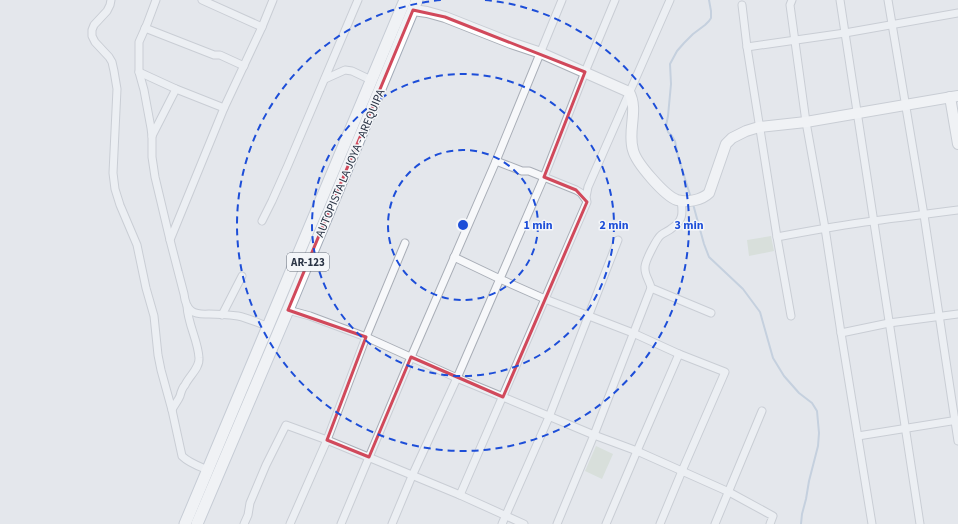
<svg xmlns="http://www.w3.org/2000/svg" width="958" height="524" font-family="'Source Sans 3',sans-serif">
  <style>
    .green { fill: #c9d6c5 }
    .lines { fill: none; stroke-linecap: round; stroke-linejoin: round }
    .stream { stroke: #9fb4cc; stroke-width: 2 }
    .street-casing { stroke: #a9aeb7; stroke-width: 9 }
    .secondary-casing { stroke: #a9aeb7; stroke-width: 12 }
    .primary-casing { stroke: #a3abb8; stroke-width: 13 }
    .street { stroke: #f7f8fa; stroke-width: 7 }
    .secondary { stroke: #fff; stroke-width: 10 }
    .primary { stroke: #fff; stroke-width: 11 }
    .marked { fill: none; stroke: #d1495b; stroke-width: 3; stroke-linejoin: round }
    .ring { fill: none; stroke: #1d4ed8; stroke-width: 2; stroke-dasharray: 7 5 }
    .labels { text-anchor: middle; stroke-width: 3; stroke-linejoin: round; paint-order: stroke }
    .shield { fill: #f4f6f9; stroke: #676e7b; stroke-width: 1 }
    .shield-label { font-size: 11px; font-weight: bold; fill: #2b3445 }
    .street-label { font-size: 12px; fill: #2b3445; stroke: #f4f6f9 }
    .centre { fill: #1d4ed8; stroke: #f4f6f9; stroke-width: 2 }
    .ring-label { font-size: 12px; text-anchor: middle; font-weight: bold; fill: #1d4ed8; stroke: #f4f6f9; stroke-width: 3; stroke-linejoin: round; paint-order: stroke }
  </style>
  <rect width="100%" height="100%" fill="#e4e7ec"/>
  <g class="green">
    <polygon points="771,236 774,251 749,256 747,240"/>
    <polygon points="596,446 613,454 602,479 585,471"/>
  </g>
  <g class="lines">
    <g class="stream">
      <polyline points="691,198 678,156 675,141 672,136 668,132 666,126 668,116 671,84 670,64 677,51 684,43 693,34 705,25 709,21 711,18 711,11 709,0"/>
      <polyline points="693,204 704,244 709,257 743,289 760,312 773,358 784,376 799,393 812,403 817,411 819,433 818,446 809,481 806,499 802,514 801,524"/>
    </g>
    <g class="street-casing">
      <g id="street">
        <polyline points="111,0 110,5 107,11 94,25 92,30 92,36 95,42 109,57 112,62 114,71 117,89 113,173 115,189 120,205 137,245 146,288 154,316 158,355 161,370 172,410"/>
        <polyline points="156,0 147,24 139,42 139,72 144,90 151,128 152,136 152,157 155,177 170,240"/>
        <polyline points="202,0 262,27"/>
        <polyline points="792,0 790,5 806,122 825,228 841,333 872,524"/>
        <polyline points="840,0 920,524"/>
        <polyline points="888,0 924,215 958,441"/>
        <polyline points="742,5 747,47 777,237 791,316"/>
        <polyline points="145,28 214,55 220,55 244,66"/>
        <polyline points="747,47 845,33 958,13"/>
        <polyline points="139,72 176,89 224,108"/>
        <polyline points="325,79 345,70 352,71 371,80"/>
        <polyline points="152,136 176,89"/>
        <polyline points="496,161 522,171 529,171 576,190 581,193 586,200"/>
        <polyline points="262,221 272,201 288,165 358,0"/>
        <path d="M777 237C809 231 841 225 873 221 901 217 930 214 958 210"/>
        <polyline points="454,257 500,279 545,299 633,333 679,354 725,372 682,471 660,524"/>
        <polyline points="651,288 711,313"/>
        <path d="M187 306C188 325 198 340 199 358 200 368 189 376 185 385 182 388 181 392 180 396 178 401 174 405 172 410L182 456C189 463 198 466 208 470"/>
        <polyline points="288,310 310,316 366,337 457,378 503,397 594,435 637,451 729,492 773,516 770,524"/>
        <polyline points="222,315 242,276"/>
        <path d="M267 326C258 323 248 318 238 316 230 315 217 314 209 314 193 315 186 311 184 294L170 240 224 108 262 27 273 0"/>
        <polyline points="841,333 889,323 958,314"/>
        <polyline points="858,436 958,420"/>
        <polyline points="460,495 587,202 586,197 588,187 670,0"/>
        <polyline points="244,524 248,515 250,503 266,465 286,425 327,440 460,495 524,524"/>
        <polyline points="290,524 327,440 366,337 405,243"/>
        <polyline points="341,524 411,357 496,161 562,0"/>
        <polyline points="392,524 412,476 457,378 544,177 585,72 615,0"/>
        <polyline points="502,524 549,417 618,240"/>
        <path d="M557 524 594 435 651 288C650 281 644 275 645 267 645 261 657 238 661 235 665 232 669 231 672 228 683 221 683 213 681 201"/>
        <polyline points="606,524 637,451 679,354"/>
        <polyline points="715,524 762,411"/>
      </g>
    </g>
    <g class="secondary-casing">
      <g id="secondary">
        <path d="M413 10 427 12 445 17 511 43 541 53 629 92C639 110 627 131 633 150 636 163 665 196 677 200 687 203 702 200 709 193L726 144 732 138 746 131 759 127 806 122 958 96"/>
        <polyline points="950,97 958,144"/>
      </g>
    </g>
    <g class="primary-casing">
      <g id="primary">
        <polyline points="185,524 405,0"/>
        <polyline points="197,524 288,310 417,0"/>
      </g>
    </g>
    <use href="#street" class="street"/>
    <use href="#secondary" class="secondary"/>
    <use href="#primary" class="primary"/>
  </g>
  <path d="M0 0H958V524H0ZM413 10 445 17 585 72 544 177 576 190 587 202 503 397 411 357 369 457 327 440 366 337 288 310Z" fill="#e4e7ec" fill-opacity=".55" fill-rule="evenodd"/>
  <path class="marked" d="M413 10 445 17 585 72 544 177 576 190 587 202 503 397 411 357 369 457 327 440 366 337 288 310Z"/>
  <g class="ring">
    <circle cx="463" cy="225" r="75"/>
    <circle cx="463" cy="225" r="151"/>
    <path d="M485 0A226 226 0 1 1 441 0"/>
  </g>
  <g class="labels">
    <rect class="shield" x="287" y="253" width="42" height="18" rx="3"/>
    <g class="shield-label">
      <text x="308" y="266">AR-123</text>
    </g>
    <g class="street-label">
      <text transform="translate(350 163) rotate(-67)" y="4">AUTOPISTA LA JOYA - AREQUIPA</text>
    </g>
  </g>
  <circle cx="463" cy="225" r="6" class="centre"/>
  <g class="ring-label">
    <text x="538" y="229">1 min</text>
    <text x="614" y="229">2 min</text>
    <text x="689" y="229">3 min</text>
  </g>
</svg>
